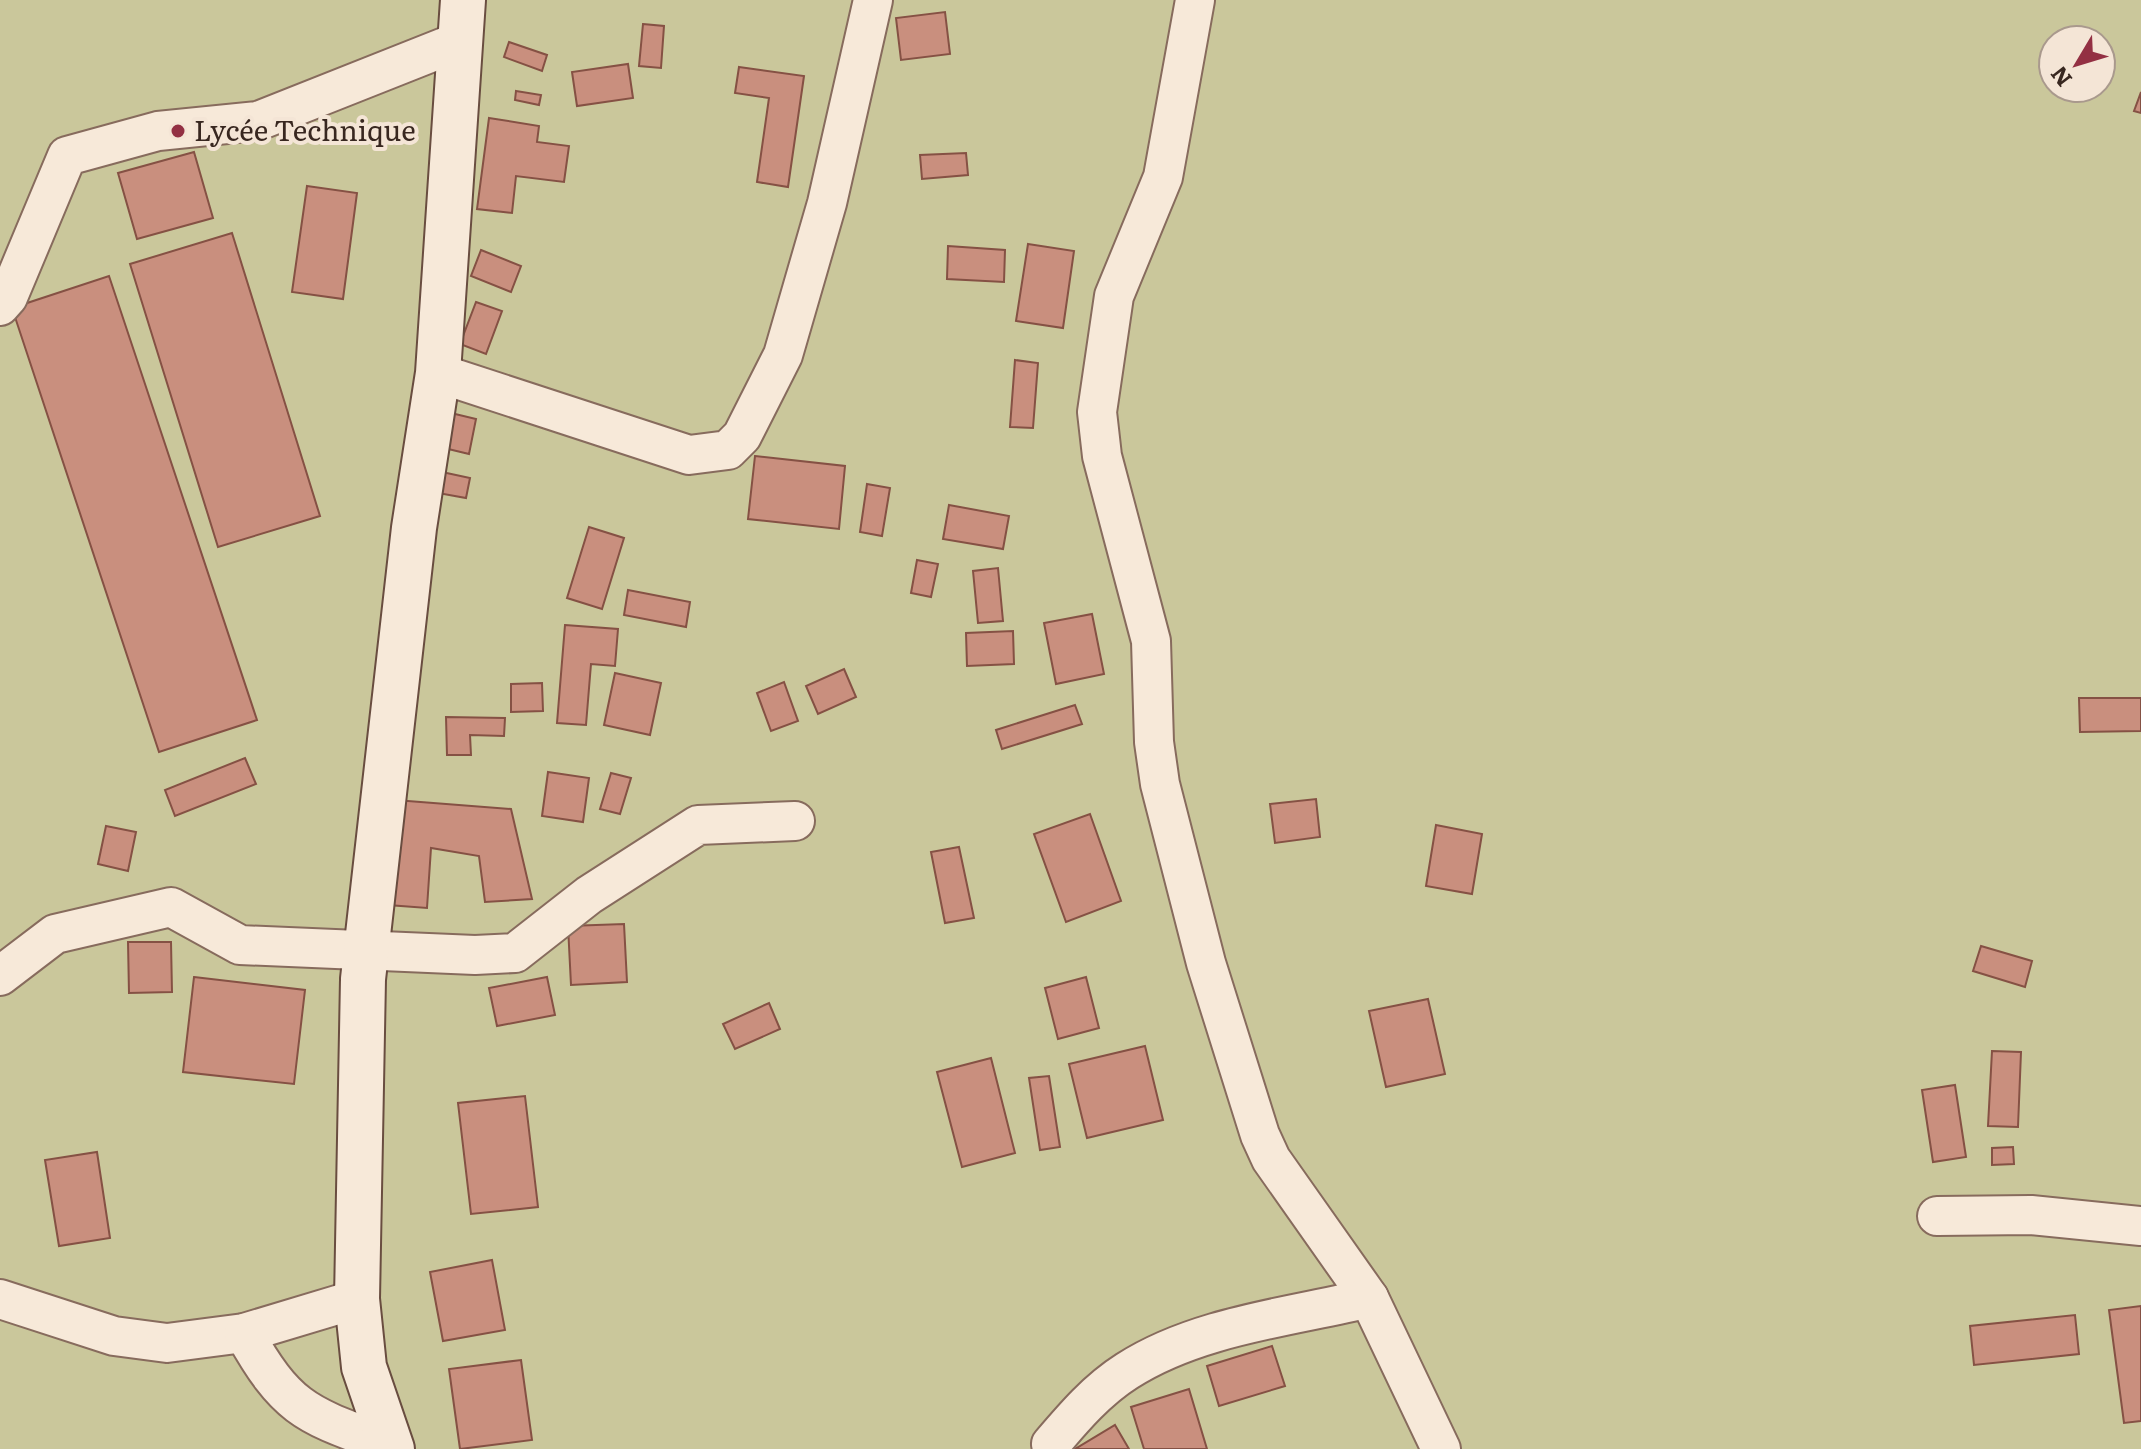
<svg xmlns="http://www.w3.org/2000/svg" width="2141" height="1449" font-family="Literata,serif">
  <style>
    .green { fill: #cac79b; fill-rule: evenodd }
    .building { fill: #c98f7e; stroke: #855144; stroke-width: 2 }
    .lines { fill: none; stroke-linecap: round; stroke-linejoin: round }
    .street-casing { stroke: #876b5d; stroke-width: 42 }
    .secondary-casing { stroke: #694d40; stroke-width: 48 }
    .street { stroke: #f7e9d9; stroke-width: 38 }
    .secondary { stroke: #f7e9d9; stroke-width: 44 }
    .poi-dot { fill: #933043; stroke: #f4e5d6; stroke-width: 3 }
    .labels { text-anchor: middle; stroke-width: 8; stroke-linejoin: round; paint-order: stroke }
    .poi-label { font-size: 28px; fill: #382720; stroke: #f4e5d6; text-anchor: start }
  </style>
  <rect width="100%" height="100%" fill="#ecdac6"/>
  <path class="green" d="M0 0H2141V1449H0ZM2053 40H2101V88H2053Z"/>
  <g class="building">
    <polygon points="945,12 950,54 901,60 896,18"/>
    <polygon points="643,24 664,26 661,68 639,66"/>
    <polygon points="509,42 547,55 542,71 504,57"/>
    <polygon points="628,64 633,98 577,106 572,72"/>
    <polygon points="739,67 804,76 788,187 757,182 769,98 735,93"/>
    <polygon points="516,91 541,95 539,105 515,100"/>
    <polygon points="2141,92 2141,113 2134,111"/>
    <polygon points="489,118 539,126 537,142 569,146 564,182 516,176 512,213 477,209"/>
    <polygon points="194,152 213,218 137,239 118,173"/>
    <polygon points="966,153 968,175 922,179 920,155"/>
    <polygon points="307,186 357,193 343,299 292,292"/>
    <polygon points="232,233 320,516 218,547 130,264"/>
    <polygon points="1028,244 1074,251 1063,328 1016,321"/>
    <polygon points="948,246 1005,250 1004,282 947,279"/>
    <polygon points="481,250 521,266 511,292 471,276"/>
    <polygon points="109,276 257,720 159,752 12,308"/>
    <polygon points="476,302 502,311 486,354 460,344"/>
    <polygon points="1015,360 1038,363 1033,428 1010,427"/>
    <polygon points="451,413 476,419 469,454 444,448"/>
    <polygon points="755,456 845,466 839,529 748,519"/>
    <polygon points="442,472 470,478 466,498 438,493"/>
    <polygon points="867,484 890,488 882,536 860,532"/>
    <polygon points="949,505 1009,516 1003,549 943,539"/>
    <polygon points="589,527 624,538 602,609 567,598"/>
    <polygon points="917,560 938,564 931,597 911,593"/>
    <polygon points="998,568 1003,621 978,623 973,571"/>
    <polygon points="628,590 690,602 686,627 624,615"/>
    <polygon points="1092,614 1104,674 1056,684 1044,623"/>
    <polygon points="565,625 618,629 615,666 591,664 586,725 557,723"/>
    <polygon points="1013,631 1014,664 967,666 966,633"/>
    <polygon points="844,669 856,697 818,714 806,686"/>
    <polygon points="615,673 661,683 650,735 604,725"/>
    <polygon points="784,682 798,721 771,731 757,693"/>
    <polygon points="542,683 543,711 511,712 511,684"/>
    <polygon points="2079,698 2141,698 2141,731 2080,732"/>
    <polygon points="1075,705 1082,724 1002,749 996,730"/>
    <polygon points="446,717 505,718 504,736 470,735 471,755 447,755"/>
    <polygon points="245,758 256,784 175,816 165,790"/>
    <polygon points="548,772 589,778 583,822 542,816"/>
    <polygon points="611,773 631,778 620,814 600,809"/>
    <polygon points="1316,799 1320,837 1275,843 1270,804"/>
    <polygon points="395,800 511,809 532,899 485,902 479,856 431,848 427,908 388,905"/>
    <polygon points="1090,814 1121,901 1066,922 1034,834"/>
    <polygon points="1436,825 1482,834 1472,894 1426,886"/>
    <polygon points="106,826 136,832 128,871 98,864"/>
    <polygon points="959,847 974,918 945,923 931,852"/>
    <polygon points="624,924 627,982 571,985 568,926"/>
    <polygon points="128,942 171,942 172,992 129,993"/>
    <polygon points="1981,946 2032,961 2025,987 1973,971"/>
    <polygon points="194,977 305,990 294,1084 183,1072"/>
    <polygon points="547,977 555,1015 497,1026 489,988"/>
    <polygon points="1086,977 1099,1028 1058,1039 1045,988"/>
    <polygon points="1428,999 1445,1074 1386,1087 1369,1011"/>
    <polygon points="769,1003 780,1029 735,1049 723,1024"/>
    <polygon points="1145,1046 1163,1120 1087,1138 1069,1064"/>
    <polygon points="1992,1051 2021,1052 2018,1127 1988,1126"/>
    <polygon points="991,1058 1015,1153 962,1167 937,1072"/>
    <polygon points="1049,1076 1060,1147 1040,1150 1029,1078"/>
    <polygon points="1955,1085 1966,1157 1933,1162 1922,1090"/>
    <polygon points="525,1096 538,1207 471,1214 458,1103"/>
    <polygon points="2013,1147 2014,1164 1992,1165 1992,1148"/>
    <polygon points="97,1152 110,1238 59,1246 45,1160"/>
    <polygon points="492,1260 505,1330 443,1341 430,1272"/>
    <polygon points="2141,1306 2141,1421 2124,1423 2109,1310"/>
    <polygon points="2075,1315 2079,1354 1974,1365 1970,1326"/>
    <polygon points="1272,1346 1285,1386 1219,1406 1207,1366"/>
    <polygon points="521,1360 532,1440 460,1449 449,1369"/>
    <polygon points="1189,1389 1207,1449 1144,1449 1131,1407"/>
    <polygon points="1115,1425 1129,1449 1075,1449"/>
  </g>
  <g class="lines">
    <g class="street-casing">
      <g id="street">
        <polyline points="1195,0 1163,177 1114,296 1097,412 1102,456 1151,641 1154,742 1160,784 1206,963 1260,1135 1271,1159 1369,1298 1441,1449"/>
        <polyline points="0,306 8,297 67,156 158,131 258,121 460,41"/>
        <polyline points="438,373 689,455 728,450 742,436 783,355 827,203 873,0"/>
        <polyline points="0,976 55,934 171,907 240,945 475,955 515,953 589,895 698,825 795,821"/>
        <polyline points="1937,1216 2031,1215 2141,1226"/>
        <polyline points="0,1299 114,1336 167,1343 244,1333 357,1299"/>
        <path d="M244 1333C288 1412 308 1415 389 1445"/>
        <path d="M1052 1449 1051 1444C1074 1417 1097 1390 1127 1371 1197 1326 1290 1317 1369 1298"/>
      </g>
    </g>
    <g class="secondary-casing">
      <polyline id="secondary" points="392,1449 364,1367 357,1299 363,979 414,528 438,373 463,0"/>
    </g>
    <use href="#street" class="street"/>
    <use href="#secondary" class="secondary"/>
  </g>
  <circle class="poi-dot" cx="178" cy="131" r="8"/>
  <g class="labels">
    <g class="poi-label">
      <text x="194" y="141">Lycée Technique</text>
    </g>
  </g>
  <g transform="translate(2077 64) rotate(232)"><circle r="38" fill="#f4e5d6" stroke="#a9998d" stroke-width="2"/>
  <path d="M0-6L14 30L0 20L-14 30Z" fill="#933043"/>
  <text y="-12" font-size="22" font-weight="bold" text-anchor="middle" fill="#382720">N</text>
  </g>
</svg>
